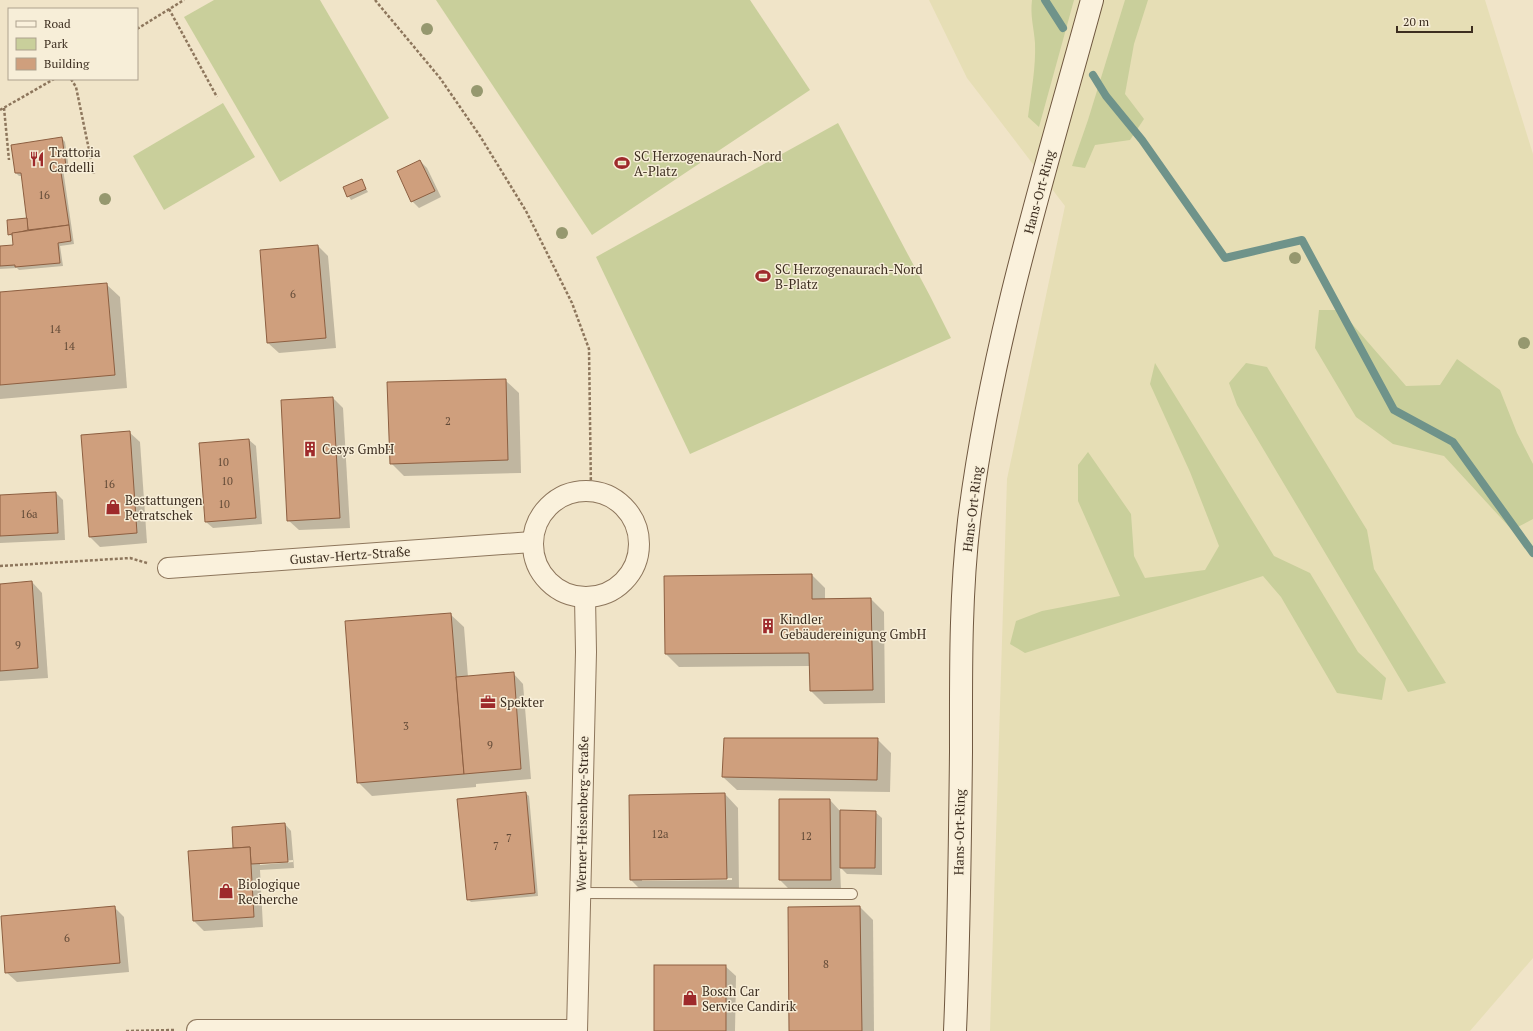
<svg xmlns="http://www.w3.org/2000/svg" width="1533" height="1031" font-family="'PT Serif',serif">
  <style>
    .farmland { fill: #e6deb5 }
    .green { fill: #c9cf9b }
    .shadow { fill: #0003; fill-rule: evenodd }
    .lines { fill: none; stroke-linecap: round; stroke-linejoin: round }
    .stream { stroke: #6f938a; stroke-width: 8 }
    .building { fill: #cf9f7d; stroke: #8d5f41 }
    .lane-casing { stroke: #8d765c; stroke-width: 12 }
    .street-casing { stroke: #8d765c; stroke-width: 22 }
    .secondary-casing { stroke: #6f573f; stroke-width: 24 }
    .path { stroke: #8d765c; stroke-width: 2.5; stroke-dasharray: 3 2; stroke-linecap: butt }
    .lane { stroke: #faf1dc; stroke-width: 10 }
    .street { stroke: #faf1dc; stroke-width: 20 }
    .secondary { stroke: #faf1dc; stroke-width: 22 }
    .tree { fill: #96986f }
    .labels { text-anchor: middle; stroke-width: 3; stroke-linejoin: round; paint-order: stroke }
    .number-label { font-size: 11px; fill: #624a37 }
    .poi-label { font-size: 13px; fill: #3d2e20; stroke: #f7eed8; text-anchor: start }
    .street-label { font-size: 13px; fill: #3d2e20; stroke: #f7eed8 }
  </style>
  <rect width="100%" height="100%" fill="#f0e4c8"/>
  <polygon class="farmland" points="929,0 1485,0 1533,154 1533,958 1470,1031 990,1031 1007,479 1065,206 967,78"/>
  <g class="green">
    <polygon points="214,0 320,0 389,118 280,182 184,17"/>
    <polygon points="436,0 750,0 810,90 592,235"/>
    <path d="M1032 0H1074L1039 127 1028 117C1031 92 1036 68 1035 43 1034 28 1030 16 1032 0Z"/>
    <polygon points="1125,0 1148,0 1134,44 1125,94 1144,119 1130,140 1095,145 1085,168 1072,166 1088,120"/>
    <polygon points="223,103 255,157 164,210 133,156"/>
    <polygon points="838,123 930,296 951,338 690,454 596,257"/>
    <polygon points="1319,310 1340,310 1406,386 1440,385 1457,359 1500,390 1517,433 1533,464 1533,519 1512,530 1444,456 1393,444 1356,417 1315,348"/>
    <polygon points="1155,363 1274,556 1310,573 1358,652 1386,678 1382,700 1337,693 1281,597 1263,576 1025,653 1010,644 1016,621 1042,611 1120,596 1078,501 1078,465 1088,452 1131,514 1134,556 1145,578 1205,570 1219,546 1190,472 1150,384"/>
    <polygon points="1246,363 1267,367 1367,530 1374,569 1446,683 1408,692 1237,405 1229,383"/>
  </g>
  <g class="shadow">
    <polygon points="62,138 65,142 69,169 63,169 74,244 60,246 63,266 19,270 17,268 0,269 0,247 14,246 13,237 9,234 28,219 22,176 19,176 16,173"/>
    <polygon points="420,161 427,168 441,197 419,208 412,201"/>
    <polygon points="361,181 368,192 351,200 344,188"/>
    <polygon points="318,246 328,256 336,348 279,353 268,343 261,251"/>
    <polygon points="106,284 120,297 127,388 0,399 0,293"/>
    <polygon points="505,380 519,393 521,473 404,476 391,463"/>
    <polygon points="333,398 343,408 350,528 299,530 288,520"/>
    <polygon points="129,432 140,442 147,543 100,547 90,537"/>
    <polygon points="249,440 256,446 262,524 213,528 206,522"/>
    <polygon points="56,493 63,500 65,540 0,543 0,496"/>
    <polygon points="812,575 825,588 825,600 871,599 884,612 885,703 824,704 811,691 811,666 679,667 666,654 665,577"/>
    <polygon points="32,582 42,593 48,678 0,681 0,585"/>
    <polygon points="450,614 464,627 468,677 513,673 523,684 531,779 476,784 476,787 372,796 358,782"/>
    <polygon points="877,739 891,753 890,792 737,790 723,777"/>
    <polygon points="525,793 529,796 538,896 471,902 468,899"/>
    <path d="M725 794 738 808 739 892 644 893 631 880ZM732 878V880L642 881V879Z"/>
    <polygon points="780,800 830,800 840,811 875,812 882,818 882,875 847,874 840,867 841,890 790,890 780,880"/>
    <path d="M285 824 291 831 294 868 260 870 263 927 204 931 194 921 234 849 233 828ZM293 860V862L260 865V863Z"/>
    <polygon points="114,907 124,917 129,972 17,982 6,972"/>
    <polygon points="860,907 873,920 874,1031 790,1031"/>
    <polygon points="725,966 736,976 735,1031 655,1031"/>
  </g>
  <g class="lines">
    <g class="stream">
      <polyline points="1045,0 1063,28"/>
      <polyline points="1093,75 1106,96 1142,140 1225,258 1302,240 1394,410 1453,442 1533,553"/>
    </g>
  </g>
  <g class="building">
    <polygon points="62,137 66,166 60,166 69,225 28,230 21,173 15,173 11,145"/>
    <polygon points="420,160 435,191 411,202 397,171"/>
    <polygon points="362,179 366,189 347,197 343,187"/>
    <polygon points="27,218 28,230 8,235 7,220"/>
    <polygon points="69,225 71,241 58,243 60,263 15,267 15,265 0,266 0,246 13,245 12,233"/>
    <polygon points="318,245 326,338 267,343 260,250"/>
    <polygon points="107,283 115,375 0,385 0,292"/>
    <polygon points="506,379 508,460 390,464 387,382"/>
    <polygon points="333,397 340,518 287,521 281,400"/>
    <polygon points="130,431 137,533 89,537 81,435"/>
    <polygon points="249,439 256,518 205,522 199,443"/>
    <polygon points="56,492 58,533 0,536 0,495"/>
    <polygon points="812,574 812,599 871,598 873,690 810,691 809,653 665,654 664,576"/>
    <polygon points="32,581 38,668 0,671 0,584"/>
    <polygon points="451,613 464,774 357,783 345,621"/>
    <polygon points="514,672 521,769 464,774 456,677"/>
    <polygon points="724,738 878,738 877,780 722,777"/>
    <polygon points="526,792 535,893 467,900 457,799"/>
    <polygon points="725,793 727,879 630,880 629,795"/>
    <polygon points="779,799 830,799 831,880 779,880"/>
    <polygon points="840,810 876,811 875,868 840,868"/>
    <polygon points="285,823 288,862 251,864 250,847 233,848 232,827"/>
    <polygon points="250,847 254,917 193,921 188,851"/>
    <polygon points="115,906 120,963 5,973 1,916"/>
    <polygon points="860,906 862,1031 789,1031 788,907"/>
    <rect x="654" y="965" width="72" height="66"/>
  </g>
  <g class="lines">
    <g class="lane-casing">
      <polyline id="lane" points="580,893 852,894"/>
    </g>
    <g class="street-casing">
      <g id="street">
        <circle cx="586" cy="544" r="53"/>
        <polyline points="168,568 532,542"/>
        <polyline points="197,1030 577,1030"/>
        <polyline points="577,1031 586,652 585,597"/>
      </g>
    </g>
    <g class="secondary-casing">
      <path id="secondary" d="M955 1031C959 938 960 845 961 752 961 675 960 598 969 521 991 344 1045 172 1092 0"/>
    </g>
    <g class="path">
      <polyline points="375,0 440,78 480,136 526,211 572,303 589,349 591,491"/>
      <polyline points="169,9 217,97"/>
      <polyline points="137,29 184,0"/>
      <polyline points="71,79 76,87 94,174"/>
      <polyline points="4,108 9,160"/>
      <polyline points="0,110 54,79"/>
      <polyline points="0,566 130,558 147,563"/>
      <polyline points="126,1031 175,1030"/>
    </g>
    <use href="#lane" class="lane"/>
    <use href="#street" class="street"/>
    <use href="#secondary" class="secondary"/>
  </g>
  <g class="tree">
    <circle cx="427" cy="29" r="6"/>
    <circle cx="477" cy="91" r="6"/>
    <circle cx="105" cy="199" r="6"/>
    <circle cx="562" cy="233" r="6"/>
    <circle cx="1295" cy="258" r="6"/>
    <circle cx="1524" cy="343" r="6"/>
  </g>
  <defs>
    <g id="restaurant-bare" transform="scale(1.2)"><path d="M-5-6h1v4h1v-4h1v4h1v-4h1v5L-1.5 .5V6h-2V.5L-5-1ZM5-6V6H3V1.5H1.5Q1.5-4 5-6Z" fill="#9e2a2b" stroke="#f7eed8" stroke-width="2.5" paint-order="stroke"/></g>
    <g id="stadium-bare" transform="scale(1.2)"><path d="M0-5a6.5 5 0 1 0 0 10a6.5 5 0 1 0 0-10ZM-3.5-1.8h7v3.6h-7Z" fill="#9e2a2b" stroke="#f7eed8" stroke-width="2.5" paint-order="stroke"/></g>
    <g id="building-bare" transform="scale(1.2)"><path d="M-4-6H4V6H1V3H-1V6H-4ZM-2.5-4.3h1.7v1.8h-1.7ZM.8-4.3h1.7v1.8H.8ZM-2.5-1h1.7V.8h-1.7ZM.8-1h1.7V.8H.8Z" fill="#9e2a2b" stroke="#f7eed8" stroke-width="2.5" paint-order="stroke"/></g>
    <g id="shop-bare" transform="scale(1.2)"><path d="M-5-2.5h2.3a2.7 3.5 0 0 1 5.4 0H5L5.5 6h-11ZM-1.5-2.5h3a1.5 2.3 0 0 0-3 0Z" fill="#9e2a2b" stroke="#f7eed8" stroke-width="2.5" paint-order="stroke"/></g>
    <g id="office-bare" transform="scale(1.2)"><path d="M-6-3h4V-5.5h4V-3h4V5H-6ZM-1-4.5V-3h2v-1.5ZM-6 0V1H6V0Z" fill="#9e2a2b" stroke="#f7eed8" stroke-width="2.5" paint-order="stroke"/></g>
  </defs>
  <g fill-rule="evenodd">
    <use href="#restaurant-bare" x="37" y="159"/>
    <use href="#stadium-bare" x="622" y="163"/>
    <use href="#stadium-bare" x="763" y="276"/>
    <use href="#building-bare" x="310" y="449"/>
    <use href="#shop-bare" x="113" y="507"/>
    <use href="#building-bare" x="768" y="626"/>
    <use href="#office-bare" x="488" y="702"/>
    <use href="#shop-bare" x="226" y="891"/>
    <use href="#shop-bare" x="690" y="998"/>
  </g>
  <g class="labels">
    <g class="number-label">
      <text x="44" y="199">16</text>
      <text x="293" y="298">6</text>
      <text x="55" y="333">14</text>
      <text x="69" y="350">14</text>
      <text x="448" y="425">2</text>
      <text x="223" y="466">10</text>
      <text x="227" y="485">10</text>
      <text x="109" y="488">16</text>
      <text x="224" y="508">10</text>
      <text x="29" y="518">16a</text>
      <text x="18" y="649">9</text>
      <text x="406" y="730">3</text>
      <text x="490" y="749">9</text>
      <text x="660" y="838">12a</text>
      <text x="806" y="840">12</text>
      <text x="509" y="842">7</text>
      <text x="496" y="850">7</text>
      <text x="67" y="942">6</text>
      <text x="826" y="968">8</text>
    </g>
    <g class="poi-label">
      <text x="49" y="157">Trattoria<tspan x="49" dy="15">Cardelli</tspan></text>
      <text x="634" y="161">SC Herzogenaurach-Nord<tspan x="634" dy="15">A-Platz</tspan></text>
      <text x="775" y="274">SC Herzogenaurach-Nord<tspan x="775" dy="15">B-Platz</tspan></text>
      <text x="322" y="454">Cesys GmbH</text>
      <text x="125" y="505">Bestattungen<tspan x="125" dy="15">Petratschek</tspan></text>
      <text x="780" y="624">Kindler<tspan x="780" dy="15">Gebäudereinigung GmbH</tspan></text>
      <text x="500" y="707">Spekter</text>
      <text x="238" y="889">Biologique<tspan x="238" dy="15">Recherche</tspan></text>
      <text x="702" y="996">Bosch Car<tspan x="702" dy="15">Service Candirik</tspan></text>
    </g>
    <g class="street-label">
      <text transform="translate(1039 192) rotate(-75)" y="5">Hans-Ort-Ring</text>
      <text transform="translate(972 509) rotate(-83)" y="5">Hans-Ort-Ring</text>
      <text transform="translate(350 555) rotate(-4)" y="5">Gustav-Hertz-Straße</text>
      <text transform="translate(582 814) rotate(-89)" y="5">Werner-Heisenberg-Straße</text>
      <text transform="translate(959 832) rotate(-89)" y="5">Hans-Ort-Ring</text>
    </g>
  </g>
  <rect x="8" y="8" width="130" height="72" fill="#f7eed8" stroke="#ada18e"/>
  <rect x="16" y="21" width="20" height="6" fill="#faf1dc" stroke="#ada18e"/>
  <text x="44" y="28" font-size="12" fill="#3d2e20">Road</text>
  <rect x="16" y="38" width="20" height="12" fill="#c9cf9b" stroke="#ada18e"/>
  <text x="44" y="48" font-size="12" fill="#3d2e20">Park</text>
  <rect x="16" y="58" width="20" height="12" fill="#cf9f7d" stroke="#ada18e"/>
  <text x="44" y="68" font-size="12" fill="#3d2e20">Building</text>
  <path d="M1397 26v6h75v-6" fill="none" stroke="#3d2e20" stroke-width="2"/>
  <text x="1403" y="26" font-size="12" fill="#3d2e20" stroke="#f7eed8" stroke-width="3" paint-order="stroke">20 m</text>
</svg>
